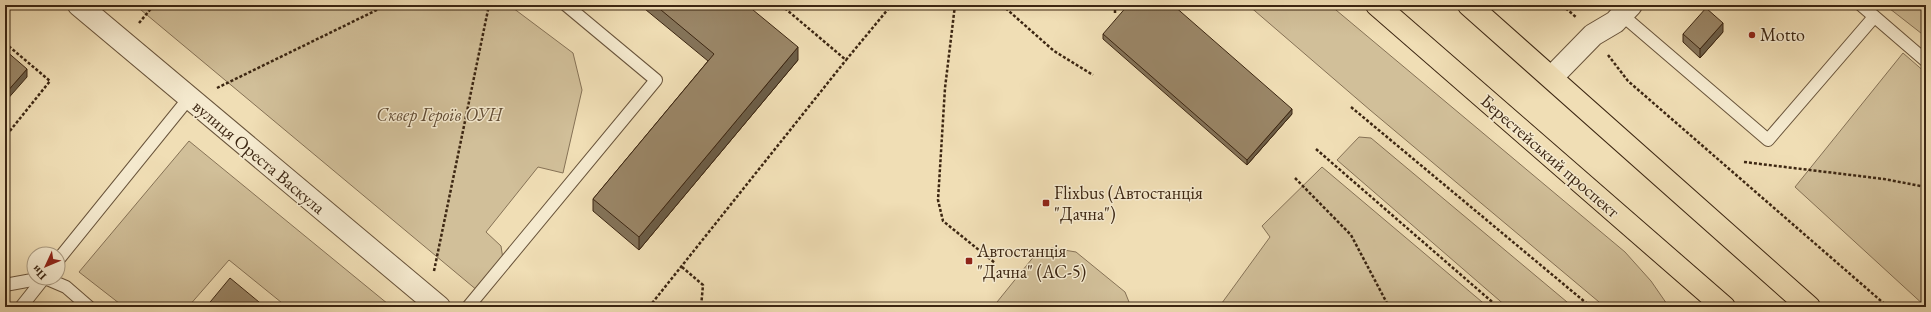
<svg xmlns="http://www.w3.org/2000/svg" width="1931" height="312" font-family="'EB Garamond',serif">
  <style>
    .green { fill: #d1bf99; stroke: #867256 }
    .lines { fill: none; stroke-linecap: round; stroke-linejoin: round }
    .service-casing { stroke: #69543b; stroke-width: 14 }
    .minor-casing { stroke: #69543b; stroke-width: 24 }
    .trunk-casing { stroke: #3c2612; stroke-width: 24 }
    .path { stroke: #3c2612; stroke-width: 2.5; stroke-dasharray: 3 2; stroke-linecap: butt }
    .service { stroke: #f5eacf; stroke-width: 12 }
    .minor { stroke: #f5eacf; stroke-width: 22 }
    .trunk { stroke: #f0deb5; stroke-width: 22 }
    .wall { fill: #847359; stroke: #3c2612 }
    .shaded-wall { fill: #6c5e48; stroke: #3c2612 }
    .building { fill: #9a8667; stroke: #3c2612 }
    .poi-dot { fill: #8f2418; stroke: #f5eacf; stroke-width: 1.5 }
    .labels { text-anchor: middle; stroke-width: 3; stroke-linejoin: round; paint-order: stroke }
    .poi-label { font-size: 18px; fill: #3c2612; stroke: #f5eacf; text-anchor: start }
    .park-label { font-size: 18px; font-style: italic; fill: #614c34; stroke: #f5eacf }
    .street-label { font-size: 18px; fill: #3c2612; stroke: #f5eacf }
  </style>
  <rect width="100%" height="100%" fill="#f0deb5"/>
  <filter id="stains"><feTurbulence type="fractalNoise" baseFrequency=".005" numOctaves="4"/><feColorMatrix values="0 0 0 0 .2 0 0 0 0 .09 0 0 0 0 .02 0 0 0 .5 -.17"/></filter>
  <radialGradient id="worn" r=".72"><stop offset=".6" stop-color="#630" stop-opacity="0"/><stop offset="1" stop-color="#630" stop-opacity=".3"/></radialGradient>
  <g class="green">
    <polygon points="135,5 509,5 573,53 582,90 563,173 538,167 486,232 501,246 503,259 478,291"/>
    <polygon points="1248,5 1330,5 1625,252 1651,281 1669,307 1605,307 1370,110"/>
    <polygon points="1885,5 1926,5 1926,37"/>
    <polygon points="1903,53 1926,73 1926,307 1795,187"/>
    <polygon points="1359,137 1371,138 1573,307 1507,307 1337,160"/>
    <polygon points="189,141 388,304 385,307 287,307 229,260 188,307 124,307 79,272"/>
    <polygon points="1322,167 1488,307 1219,307 1270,237 1262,226"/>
    <polygon points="1052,248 1076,252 1125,292 1131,307 993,307 1035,255"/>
  </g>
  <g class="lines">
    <g class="service-casing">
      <g id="service">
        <polyline points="1861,5 1926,61"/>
        <polyline points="1622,15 1768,140 1874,17"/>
        <polyline points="58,260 189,98"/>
        <polyline points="45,278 66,287 89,307"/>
        <polyline points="5,285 43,278"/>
        <polyline points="21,307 44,278"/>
        <polyline points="468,307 656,80 566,5"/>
      </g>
    </g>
    <g class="minor-casing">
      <g id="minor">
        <polyline points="79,5 439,307"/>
        <polyline points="1552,77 1593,35 1615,22 1631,5"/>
      </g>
    </g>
    <g class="trunk-casing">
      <g id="trunk">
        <polyline points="1377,5 1724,307"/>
        <polyline points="1469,5 1809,307"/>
      </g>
    </g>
    <g class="path">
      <polyline points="781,5 846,60 889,8 888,5"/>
      <polyline points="955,5 945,88 938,200 943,221 995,263"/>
      <polyline points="1002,5 1054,51 1093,75"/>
      <polyline points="1115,5 1115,13"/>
      <polyline points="1562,5 1577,18"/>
      <polyline points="139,23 154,5"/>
      <polyline points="5,43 50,81 5,137"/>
      <polyline points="1608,55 1628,81 1888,307"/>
      <polyline points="217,88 387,5"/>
      <polyline points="1351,107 1591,307"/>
      <polyline points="1316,149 1498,307"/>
      <polyline points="1744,162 1884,179 1926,187"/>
      <polyline points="1295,178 1351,235 1389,307"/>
      <polyline points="682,267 703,285 701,307"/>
      <polyline points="434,271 489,5"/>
      <polyline points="649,307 846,60"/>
    </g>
    <use href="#service" class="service"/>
    <use href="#minor" class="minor"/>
    <use href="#trunk" class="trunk"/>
  </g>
  <g class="wall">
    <polygon points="640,5 747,5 798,60 639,250 593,211 593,199 708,61"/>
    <polygon points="1723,32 1700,58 1683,42 1683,34"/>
    <polygon points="1103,34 1292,114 1247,165 1103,39"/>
  </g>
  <g class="shaded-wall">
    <polygon points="1723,23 1723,32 1700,58 1700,49"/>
    <polygon points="798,47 798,60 639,250 639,237"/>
    <polygon points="27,69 27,77 5,102 5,94"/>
    <polygon points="1292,109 1292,114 1247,165 1247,160"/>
  </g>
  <g class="building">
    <polygon points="655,5 747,5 798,47 639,237 593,199 714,54"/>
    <polygon points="1128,5 1173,5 1292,109 1247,160 1103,34"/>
    <polygon points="1706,8 1723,23 1700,49 1683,34"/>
    <polygon points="5,50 27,69 5,94"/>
    <polygon points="230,278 265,307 206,307"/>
  </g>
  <g class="poi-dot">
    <circle cx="1752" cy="35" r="4"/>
    <rect x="1042" y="199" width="8" height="8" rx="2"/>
    <rect x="965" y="257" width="8" height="8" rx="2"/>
  </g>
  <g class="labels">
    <g class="poi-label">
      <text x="1760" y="41">Motto</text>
      <text x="1054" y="199">Flixbus (Автостанція<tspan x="1054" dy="21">"Дачна")</tspan></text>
      <text x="977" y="257">Автостанція<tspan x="977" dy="21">"Дачна" (АС-5)</tspan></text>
    </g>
    <g class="park-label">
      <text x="439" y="121">Сквер Героїв ОУН</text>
    </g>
    <g class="street-label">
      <text transform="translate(1550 156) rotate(41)" y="6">Берестейський проспект</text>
      <text transform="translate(259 157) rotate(40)" y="6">вулиця Ореста Васкула</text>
    </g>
  </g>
  <rect width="1931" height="312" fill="none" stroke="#f0deb5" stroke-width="20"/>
  <rect x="6" y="6" width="1919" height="300" fill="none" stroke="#3c2612" stroke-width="2"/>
  <rect x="10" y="10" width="1911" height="292" fill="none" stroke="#3c2612"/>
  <g transform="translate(46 266) rotate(226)"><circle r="19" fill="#f5eacf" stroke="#ab9c83"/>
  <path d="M0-3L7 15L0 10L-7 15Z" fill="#8f2418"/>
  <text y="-6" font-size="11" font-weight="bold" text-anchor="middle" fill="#3c2612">Пн</text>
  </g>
  <rect width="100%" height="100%" filter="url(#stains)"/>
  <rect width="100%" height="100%" fill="url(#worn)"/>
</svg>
